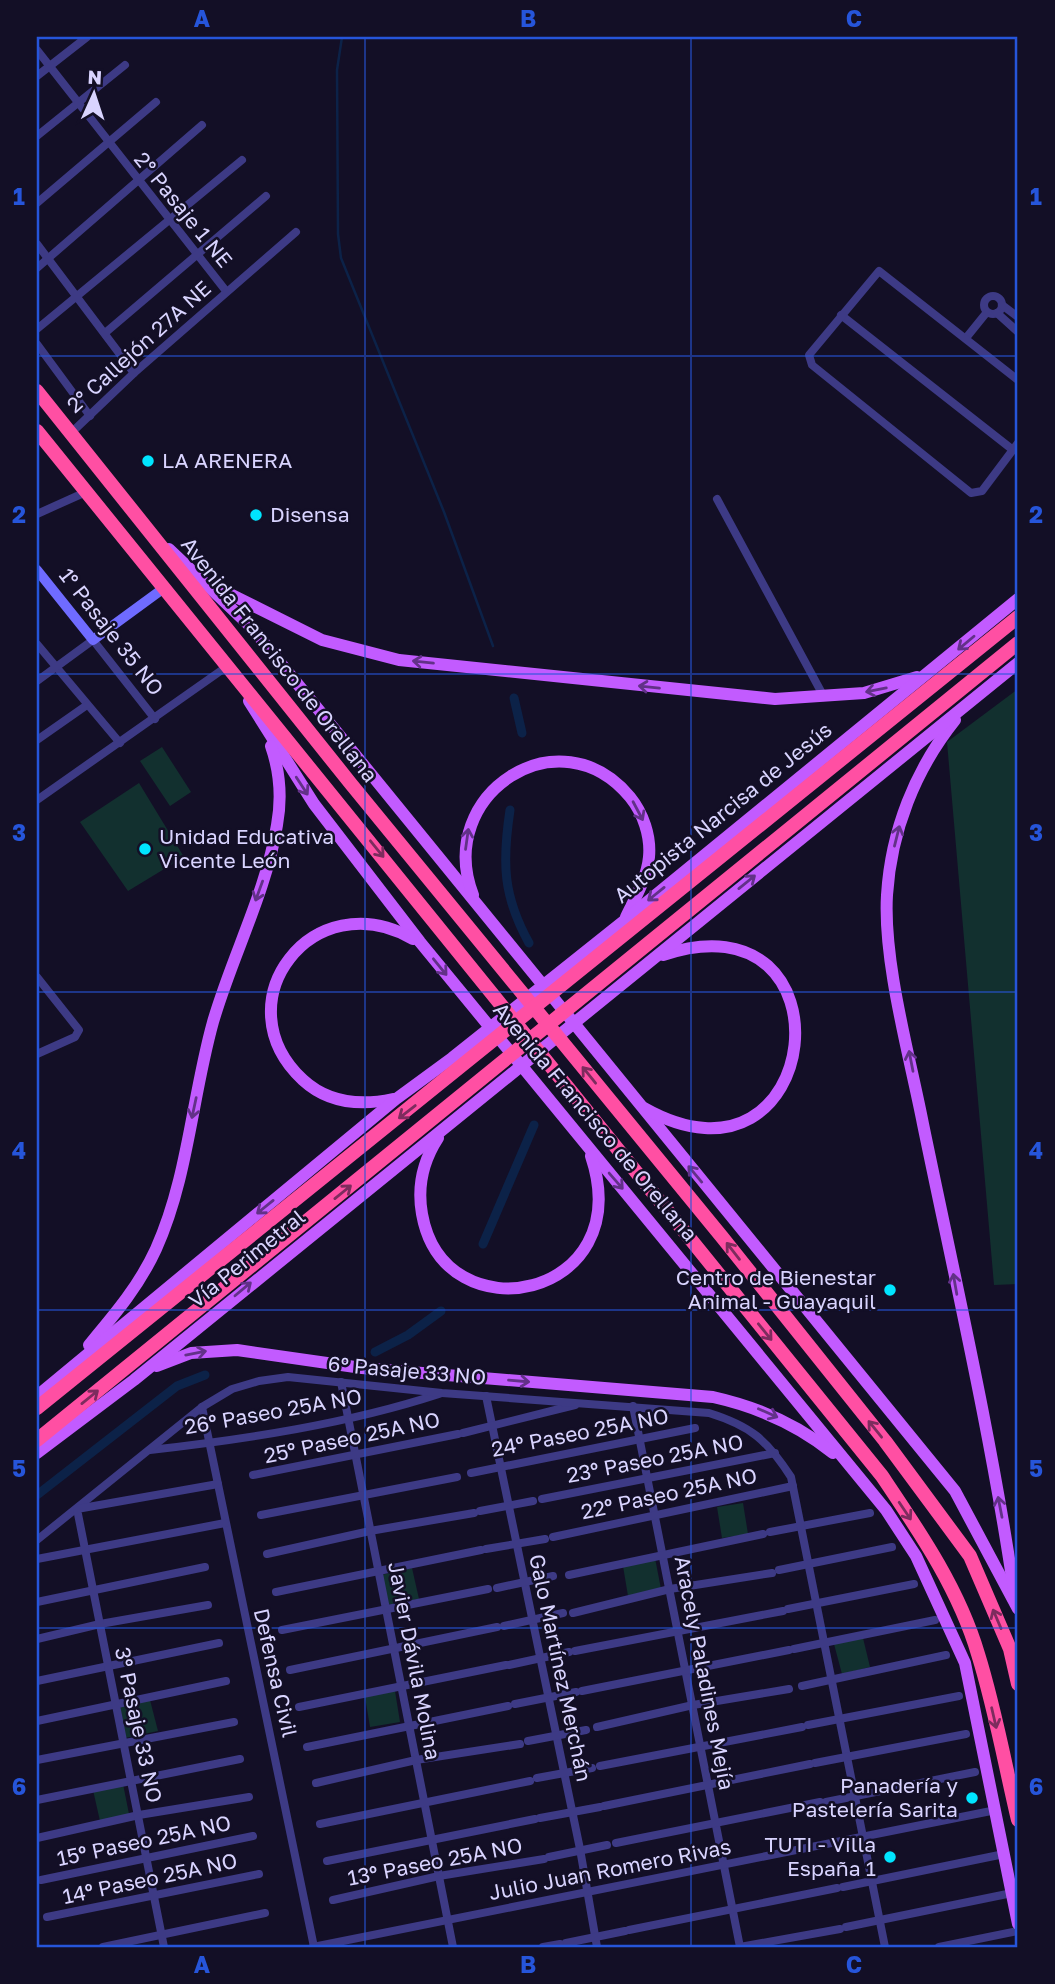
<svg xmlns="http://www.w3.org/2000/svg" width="1055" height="1984" font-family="'Golos Text',sans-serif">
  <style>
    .green { fill: #12302f }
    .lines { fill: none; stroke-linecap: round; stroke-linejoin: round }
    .stream { stroke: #0c2248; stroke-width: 2.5 }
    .canal { stroke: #0c2248; stroke-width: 9 }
    .street { stroke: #3d3a85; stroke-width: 8 }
    .secondary { stroke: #6f6bff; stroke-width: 10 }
    .primary { stroke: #c25bff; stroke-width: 12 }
    .highway { stroke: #ff4fa3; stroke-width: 14 }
    .oneway { stroke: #623188 }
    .oneway2 { stroke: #7d2c5e }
    .grid { fill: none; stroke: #2655da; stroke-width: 2; stroke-opacity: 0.55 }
    .poi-dot { fill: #00e5ff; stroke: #130f26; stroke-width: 2.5 }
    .labels { text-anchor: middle; stroke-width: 5; stroke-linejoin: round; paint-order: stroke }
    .street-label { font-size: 21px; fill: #d9d4ff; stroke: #130f26 }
    .poi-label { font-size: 21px; fill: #d9d4ff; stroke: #130f26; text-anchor: start }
    .neatline { fill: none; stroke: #2655da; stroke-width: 2.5 }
    .grid-label { font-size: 23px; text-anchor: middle; font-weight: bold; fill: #2655da }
  </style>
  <rect width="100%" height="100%" fill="#130f26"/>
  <g class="green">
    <polygon points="1018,689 1018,1284 994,1285 947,742"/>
    <polygon points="162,747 191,792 170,806 140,761"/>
    <polygon points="139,783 184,857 128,891 80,822"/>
    <polygon points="743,1503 748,1534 722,1538 717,1507"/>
    <polygon points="655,1558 661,1589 628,1596 623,1566"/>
    <polygon points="412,1568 419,1599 386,1605 381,1575"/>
    <polygon points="863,1638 870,1667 842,1674 834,1644"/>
    <polygon points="395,1691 400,1722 370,1727 365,1697"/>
    <polygon points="150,1700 158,1731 125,1738 119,1707"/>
    <polygon points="123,1784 129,1814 100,1821 93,1790"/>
  </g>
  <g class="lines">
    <polyline class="stream" points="342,37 337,70 338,234 341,258 444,512 493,646"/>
    <g class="canal">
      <polyline points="514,698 522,733"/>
      <path d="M510 810C502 863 503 896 529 943"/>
      <polyline points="483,1244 534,1125"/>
      <polyline points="375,1352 408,1335 441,1311"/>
      <polyline points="37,1495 177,1386 205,1375"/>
    </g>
    <g class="street">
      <polyline points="37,50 226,291"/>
      <polyline points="37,76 87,37"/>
      <polyline points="37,136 125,65"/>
      <polyline points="37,203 156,102"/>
      <polyline points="37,244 134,373"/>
      <polyline points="37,268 202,125"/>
      <circle cx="993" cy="305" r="9"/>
      <polyline points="1002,305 1018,317"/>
      <polyline points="997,313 1018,332"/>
      <polyline points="841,315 1013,450"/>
      <polyline points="37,329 242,160"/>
      <polyline points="105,333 266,196"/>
      <polyline points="966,338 987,312"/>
      <polyline points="37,344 90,416"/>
      <polyline points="1018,380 879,271 809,355 812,365 971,493 982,491 1018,443"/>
      <polyline points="70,434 134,373 296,232"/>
      <polyline points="717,499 824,697"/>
      <polyline points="37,514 86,492"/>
      <polyline points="37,644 120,743"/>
      <polyline points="37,681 93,640 155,719"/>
      <polyline points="37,740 87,705"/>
      <polyline points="37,800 229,665"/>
      <polyline points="37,977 79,1030 75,1037 37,1054"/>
      <polyline points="341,1382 453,1947"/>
      <polyline points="486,1396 580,1849 597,1947"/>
      <polyline points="633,1406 740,1947"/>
      <polyline points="202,1407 314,1947"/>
      <polyline points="463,1433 575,1405"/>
      <path d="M150 1450C247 1439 347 1424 439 1394"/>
      <polyline points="471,1473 695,1428"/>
      <polyline points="253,1475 458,1434"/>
      <polyline points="542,1499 775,1453"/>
      <polyline points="480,1511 533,1501"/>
      <polyline points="261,1515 457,1477"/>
      <polyline points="770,1532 870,1513"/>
      <polyline points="553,1537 793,1486"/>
      <path d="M37 1540 202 1407 232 1389 259 1381 288 1377 442 1393 709 1413C751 1426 767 1440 791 1477L885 1947"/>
      <polyline points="486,1549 545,1539"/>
      <polyline points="267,1554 370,1531 474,1513"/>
      <polyline points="37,1559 225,1523"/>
      <polyline points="779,1570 892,1547"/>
      <polyline points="569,1575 763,1534"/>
      <polyline points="497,1588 553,1576"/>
      <polyline points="276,1592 481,1550"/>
      <polyline points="37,1602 205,1567"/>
      <polyline points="788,1609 914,1584"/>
      <polyline points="573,1613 670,1589 772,1573"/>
      <polyline points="504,1626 563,1613"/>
      <polyline points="282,1630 488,1589"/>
      <polyline points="37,1639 100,1624 208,1605"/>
      <polyline points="794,1649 935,1620"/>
      <polyline points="575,1651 783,1611"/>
      <polyline points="509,1665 569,1652"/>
      <polyline points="290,1670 497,1627"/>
      <polyline points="37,1681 219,1643"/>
      <polyline points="802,1686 946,1655"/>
      <polyline points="582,1691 789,1650"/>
      <polyline points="515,1704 576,1692"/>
      <polyline points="299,1707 506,1665"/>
      <polyline points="37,1721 226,1681"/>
      <polyline points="808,1725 959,1696"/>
      <polyline points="597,1727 693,1705 789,1689"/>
      <polyline points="528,1741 586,1730"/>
      <polyline points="307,1747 508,1706"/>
      <polyline points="37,1760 234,1722"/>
      <polyline points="815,1763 966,1734"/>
      <polyline points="600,1766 802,1727"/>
      <polyline points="537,1778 592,1768"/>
      <polyline points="316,1783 416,1760 520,1744"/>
      <polyline points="37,1800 240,1759"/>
      <polyline points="826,1802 975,1772"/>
      <polyline points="604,1806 810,1764"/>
      <polyline points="540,1818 600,1807"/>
      <polyline points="320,1824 530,1781"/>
      <polyline points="37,1838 139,1815 249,1797"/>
      <polyline points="616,1843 820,1802"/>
      <polyline points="549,1857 607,1845"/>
      <polyline points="327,1861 535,1819"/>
      <polyline points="41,1880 253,1836"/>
      <polyline points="843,1887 1004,1854"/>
      <polyline points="333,1900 439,1876 544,1859"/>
      <polyline points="47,1917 259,1874"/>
      <polyline points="846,1927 1012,1893"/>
      <polyline points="629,1930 837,1888"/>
      <polyline points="566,1943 625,1931"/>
      <polyline points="103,1947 265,1913"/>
      <polyline points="164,1947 77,1509 218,1484"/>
      <polyline points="313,1947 996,1810"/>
      <polyline points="543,1947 560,1944"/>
      <polyline points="740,1947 840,1929"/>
      <polyline points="939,1947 1018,1931"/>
    </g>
    <polyline class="secondary" points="37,570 93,640 164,588"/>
    <g class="primary">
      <polyline points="169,549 252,628 955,1491 1018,1609"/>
      <polyline points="216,587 322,640 399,660 775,699 864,693 917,677"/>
      <polyline points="249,701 314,804 420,942 886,1510 916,1556 965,1663 1018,1924"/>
      <path d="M955 720C915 770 891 831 887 895 883 962 910 1057 923 1124 955 1279 991 1435 1014 1591"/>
      <path d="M473 895C434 794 560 712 630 797 643 813 651 836 649 857 647 878 635 898 626 917"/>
      <path d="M393 1099C360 1106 328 1103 303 1080 220 1003 313 881 413 939"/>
      <path d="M644 1108C825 1210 858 890 663 955"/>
      <path d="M438 1138C423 1161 417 1186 422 1214 444 1338 639 1299 591 1156"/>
      <path d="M89 1345C115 1314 139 1286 156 1249 188 1178 192 1097 213 1022 232 956 266 893 277 825 282 798 280 772 271 746"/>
      <path d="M157 1366 191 1353 237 1350 362 1368 713 1397C758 1407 797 1424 833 1453"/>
      <polyline points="37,1396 396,1099 452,1058 624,921 1018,599"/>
      <polyline points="37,1453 134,1380 1018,663"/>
    </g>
    <g class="highway">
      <polyline points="37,391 351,784 722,1237 885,1441 970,1556 1010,1649 1018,1684"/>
      <path d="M37 431 882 1476C919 1531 959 1589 978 1654 995 1708 1005 1765 1018 1820"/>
      <polyline points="37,1408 1018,617"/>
      <polyline points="37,1440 1018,643"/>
    </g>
  </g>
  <defs><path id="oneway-shaft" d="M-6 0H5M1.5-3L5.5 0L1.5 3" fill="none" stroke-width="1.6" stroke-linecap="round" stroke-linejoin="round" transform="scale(1.75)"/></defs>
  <g class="oneway">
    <use href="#oneway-shaft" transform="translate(966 643) rotate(140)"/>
    <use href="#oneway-shaft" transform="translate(423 662) rotate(-174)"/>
    <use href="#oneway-shaft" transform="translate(649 687) rotate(-174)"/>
    <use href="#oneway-shaft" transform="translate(876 690) rotate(169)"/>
    <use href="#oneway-shaft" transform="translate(302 786) rotate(57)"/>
    <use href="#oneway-shaft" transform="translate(638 811) rotate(62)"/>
    <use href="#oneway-shaft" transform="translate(897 836) rotate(-76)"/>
    <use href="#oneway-shaft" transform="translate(467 839) rotate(-82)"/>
    <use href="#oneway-shaft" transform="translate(747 882) rotate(-39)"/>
    <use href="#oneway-shaft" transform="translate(259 891) rotate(110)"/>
    <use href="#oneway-shaft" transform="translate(656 894) rotate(141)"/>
    <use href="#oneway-shaft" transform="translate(440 967) rotate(51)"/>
    <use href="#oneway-shaft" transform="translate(911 1061) rotate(-101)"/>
    <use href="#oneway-shaft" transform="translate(194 1108) rotate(102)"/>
    <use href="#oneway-shaft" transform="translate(695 1174) rotate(-130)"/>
    <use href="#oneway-shaft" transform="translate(616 1181) rotate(49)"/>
    <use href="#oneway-shaft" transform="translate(265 1207) rotate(141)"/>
    <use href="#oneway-shaft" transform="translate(955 1284) rotate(-100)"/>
    <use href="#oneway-shaft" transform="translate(243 1289) rotate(-40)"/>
    <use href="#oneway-shaft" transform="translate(196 1353) rotate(-11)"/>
    <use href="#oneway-shaft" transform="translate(519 1381) rotate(5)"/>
    <use href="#oneway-shaft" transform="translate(768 1413) rotate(24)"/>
    <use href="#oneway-shaft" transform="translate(1000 1507) rotate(-101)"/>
  </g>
  <g class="oneway2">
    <use href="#oneway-shaft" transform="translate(377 849) rotate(51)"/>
    <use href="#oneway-shaft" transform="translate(589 1075) rotate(-129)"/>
    <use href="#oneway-shaft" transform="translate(407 1112) rotate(142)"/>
    <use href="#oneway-shaft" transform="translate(343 1192) rotate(-39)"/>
    <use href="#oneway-shaft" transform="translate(733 1251) rotate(-128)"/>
    <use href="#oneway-shaft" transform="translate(765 1332) rotate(51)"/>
    <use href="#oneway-shaft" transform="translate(90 1397) rotate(-39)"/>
    <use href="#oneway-shaft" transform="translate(875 1429) rotate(-129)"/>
    <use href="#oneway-shaft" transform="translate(905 1511) rotate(56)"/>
    <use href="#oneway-shaft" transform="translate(997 1619) rotate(-113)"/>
    <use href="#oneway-shaft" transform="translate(994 1718) rotate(77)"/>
  </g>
  <path class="grid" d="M365 37V1947M691 37V1947M37 356H1018M37 674H1018M37 992H1018M37 1310H1018M37 1628H1018"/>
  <g class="poi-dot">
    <circle cx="148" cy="461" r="7"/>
    <circle cx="256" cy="515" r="7"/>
    <circle cx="145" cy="849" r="7"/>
    <circle cx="890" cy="1290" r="7"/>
    <circle cx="972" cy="1798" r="7"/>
    <circle cx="890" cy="1857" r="7"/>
  </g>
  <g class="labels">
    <g class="street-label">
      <text transform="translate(183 210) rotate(51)" y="7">2° Pasaje 1 NE</text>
      <text transform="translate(139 347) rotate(-42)" y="7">2° Callejón 27A NE</text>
      <text transform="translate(111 632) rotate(52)" y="7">1° Pasaje 35 NO</text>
      <text transform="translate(279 660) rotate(52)" y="7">Avenida Francisco de Orellana</text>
      <text transform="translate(723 813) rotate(-39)" y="7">Autopista Narcisa de Jesús</text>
      <text transform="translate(595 1122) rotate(50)" y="7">Avenida Francisco de Orellana</text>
      <text transform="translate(247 1259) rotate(-39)" y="7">Vía Perimetral</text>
      <text transform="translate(407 1371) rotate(5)" y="7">6º Pasaje 33 NO</text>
      <text transform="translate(273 1412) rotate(-10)" y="7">26º Paseo 25A NO</text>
      <text transform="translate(580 1433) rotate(-11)" y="7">24º Paseo 25A NO</text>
      <text transform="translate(352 1438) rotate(-12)" y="7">25º Paseo 25A NO</text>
      <text transform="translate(655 1459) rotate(-11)" y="7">23º Paseo 25A NO</text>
      <text transform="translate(669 1494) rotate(-12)" y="7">22º Paseo 25A NO</text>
      <text transform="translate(414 1661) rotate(79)" y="7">Javier Dávila Molina</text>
      <text transform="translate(560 1668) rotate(78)" y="7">Galo Martínez Merchán</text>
      <text transform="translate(275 1673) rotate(77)" y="7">Defensa Civil</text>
      <text transform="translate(704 1673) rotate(79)" y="7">Aracely Paladines Mejía</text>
      <text transform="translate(138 1725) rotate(78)" y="7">3º Pasaje 33 NO</text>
      <text transform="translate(144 1841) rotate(-12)" y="7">15º Paseo 25A NO</text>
      <text transform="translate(435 1862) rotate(-11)" y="7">13º Paseo 25A NO</text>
      <text transform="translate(610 1870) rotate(-11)" y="7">Julio Juan Romero Rivas</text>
      <text transform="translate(150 1879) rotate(-12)" y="7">14º Paseo 25A NO</text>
    </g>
    <g class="poi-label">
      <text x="162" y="468">LA ARENERA</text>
      <text x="270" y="522">Disensa</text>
      <text x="159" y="844">Unidad Educativa<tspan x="159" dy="24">Vicente León</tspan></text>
      <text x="876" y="1285" text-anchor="end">Centro de Bienestar<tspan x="876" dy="24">Animal - Guayaquil</tspan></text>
      <text x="958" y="1793" text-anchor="end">Panadería y<tspan x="958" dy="24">Pastelería Sarita</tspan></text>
      <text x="876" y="1852" text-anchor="end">TUTI - Villa<tspan x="876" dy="24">España 1</tspan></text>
    </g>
  </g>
  <rect width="1055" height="1984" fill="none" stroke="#130f26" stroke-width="77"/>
  <g transform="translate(94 94) rotate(3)" stroke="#130f26" stroke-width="5" paint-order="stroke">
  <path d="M0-5L12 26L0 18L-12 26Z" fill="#d9d4ff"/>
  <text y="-10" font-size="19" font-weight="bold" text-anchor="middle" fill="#d9d4ff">N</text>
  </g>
  <rect x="38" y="38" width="978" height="1908" class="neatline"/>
  <g class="grid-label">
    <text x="202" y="27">A</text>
    <text x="528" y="27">B</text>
    <text x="854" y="27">C</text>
    <text x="19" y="205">1</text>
    <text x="1036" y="205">1</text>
    <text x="19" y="523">2</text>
    <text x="1036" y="523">2</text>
    <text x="19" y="841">3</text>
    <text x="1036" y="841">3</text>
    <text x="19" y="1159">4</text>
    <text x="1036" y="1159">4</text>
    <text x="19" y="1477">5</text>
    <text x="1036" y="1477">5</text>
    <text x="19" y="1795">6</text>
    <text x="1036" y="1795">6</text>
    <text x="202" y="1973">A</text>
    <text x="528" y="1973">B</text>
    <text x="854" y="1973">C</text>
  </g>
</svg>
